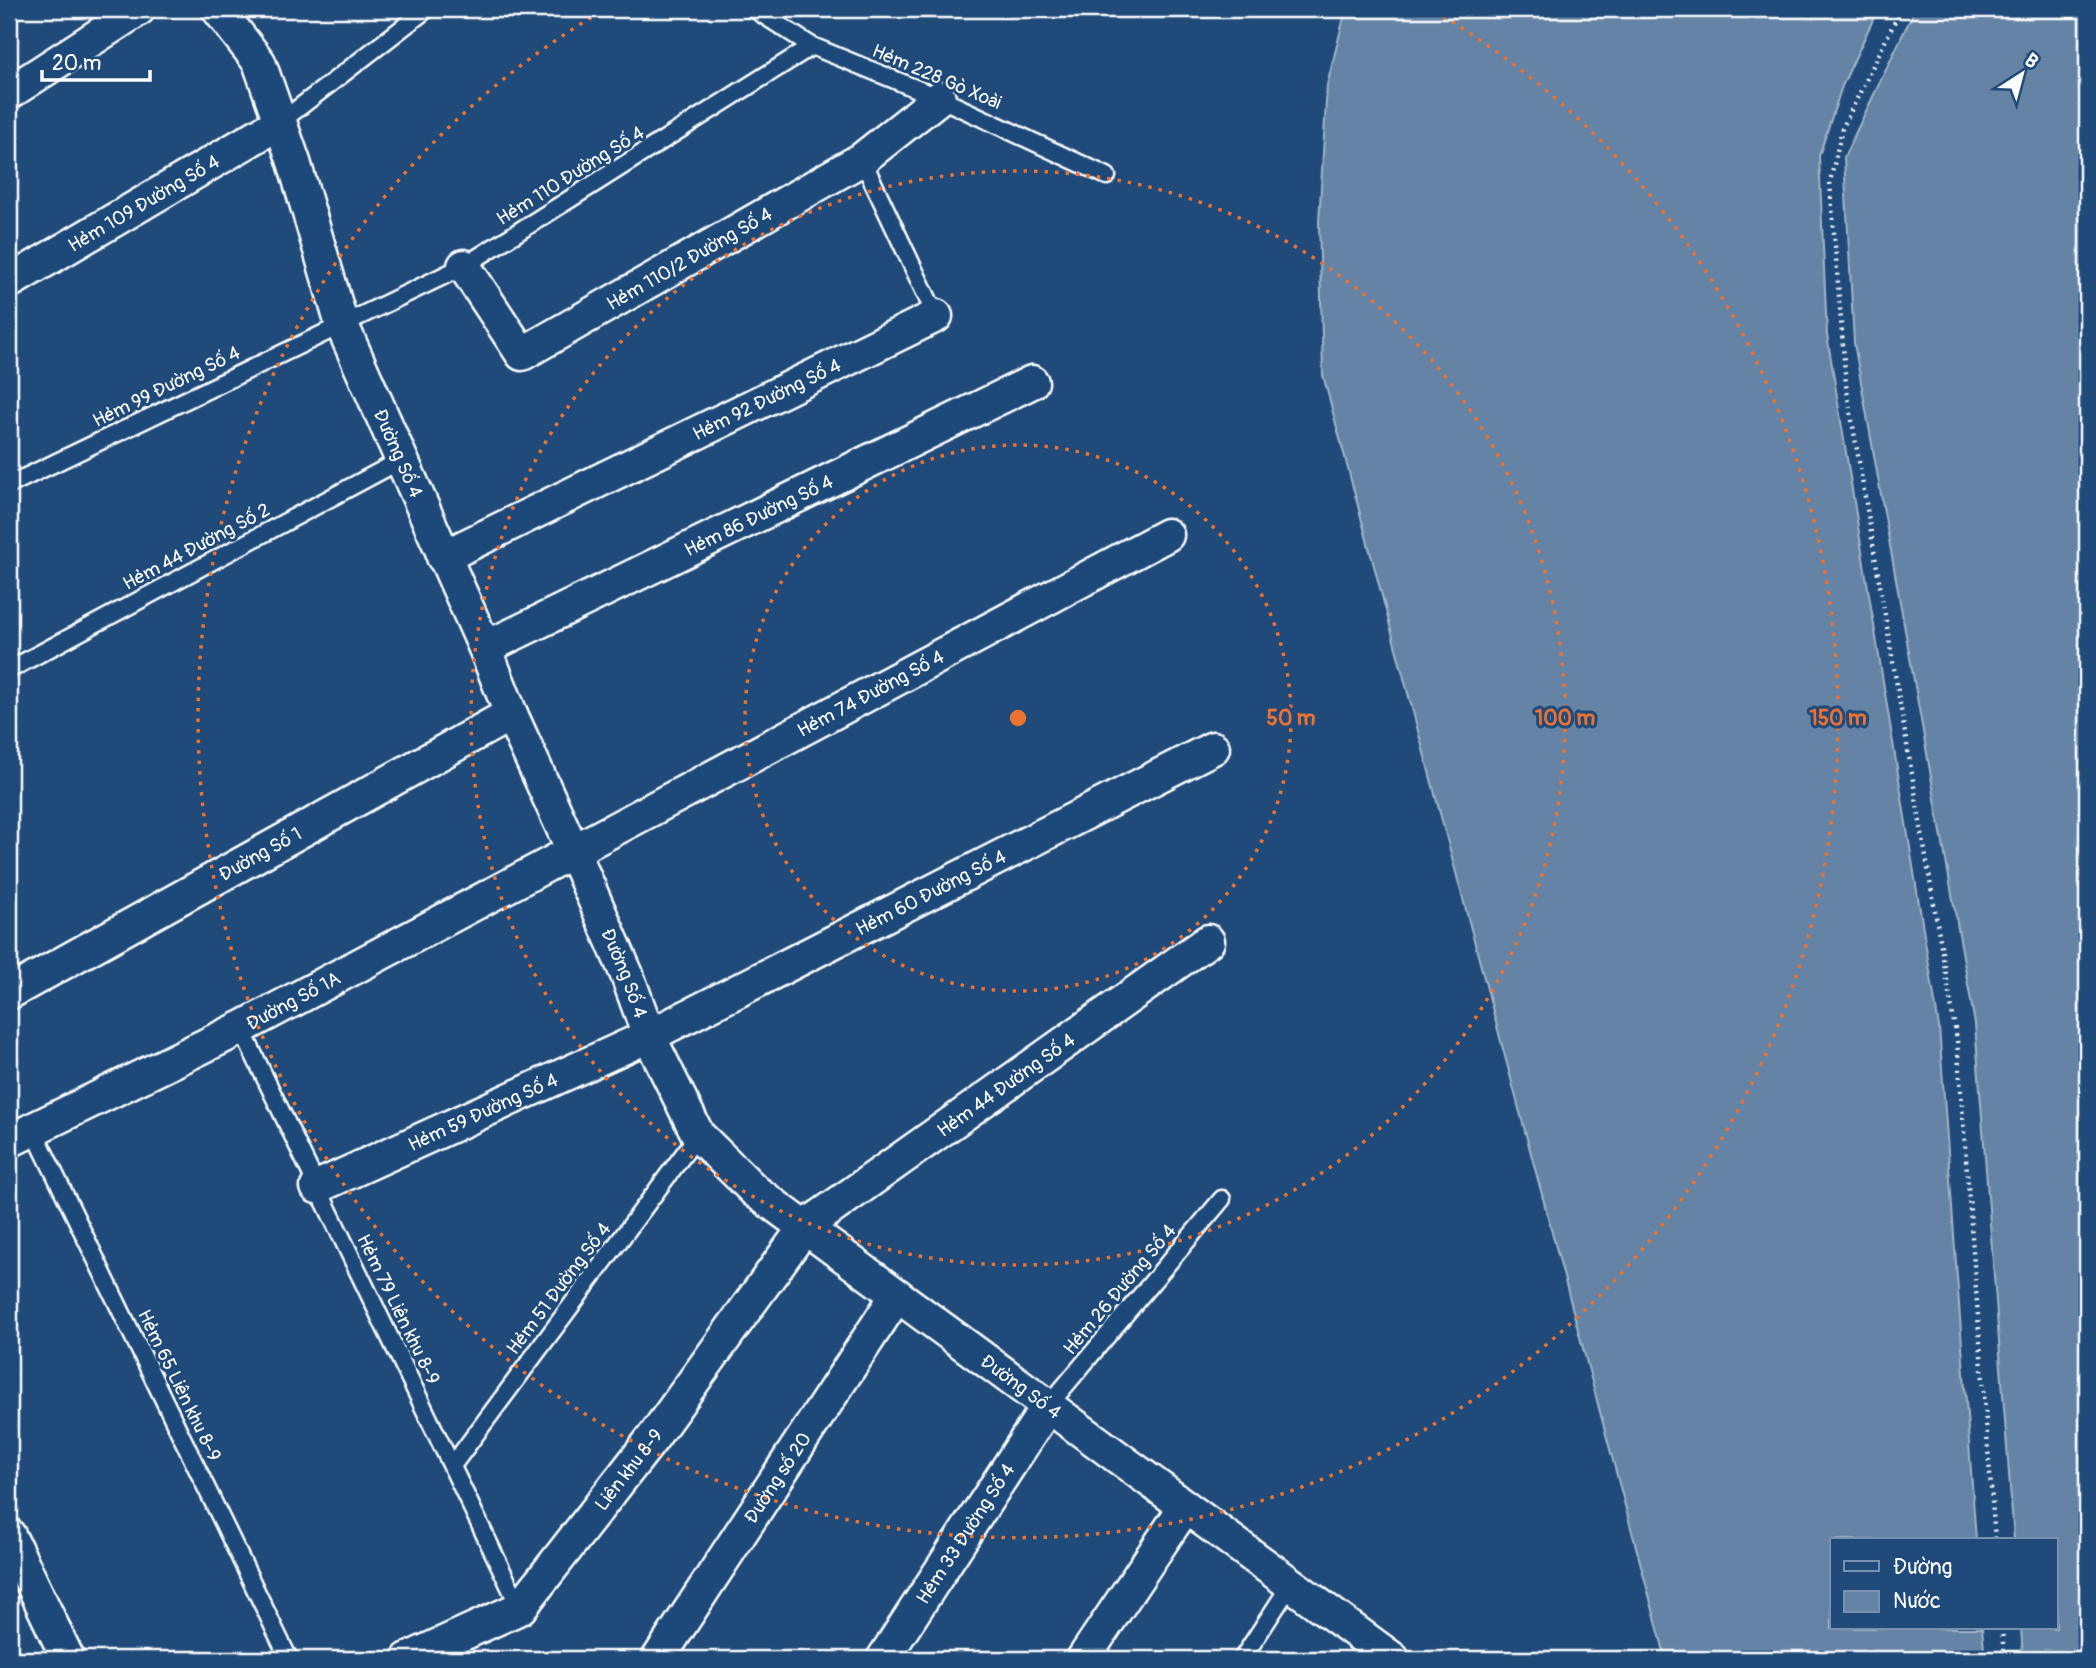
<svg xmlns="http://www.w3.org/2000/svg" width="2096" height="1668" font-family="Pangolin,sans-serif">
  <style>
    .water { fill: #6583a4; stroke: #a3b5c8; stroke-width: 2 }
    .lines { fill: none; stroke-linecap: round; stroke-linejoin: round }
    .lane-casing { stroke: #fff; stroke-width: 21 }
    .street-casing { stroke: #fff; stroke-width: 37 }
    .path { stroke: #fff; stroke-width: 4.5; stroke-dasharray: 2 5; stroke-linecap: butt }
    .lane { stroke: #1f4a7a; stroke-width: 16 }
    .street { stroke: #1f4a7a; stroke-width: 32 }
    .ring { fill: none; stroke: #eb7230; stroke-width: 3.5; stroke-dasharray: 3.5 7 }
    .labels { text-anchor: middle; stroke-width: 6; stroke-linejoin: round; paint-order: stroke }
    .street-label { font-size: 19px; fill: #fff; stroke: #1f4a7a }
    .centre { fill: #eb7230; stroke: #1f4a7a; stroke-width: 3.5 }
    .ring-label { font-size: 21px; text-anchor: middle; font-weight: bold; fill: #eb7230; stroke: #1f4a7a; stroke-width: 6; stroke-linejoin: round; paint-order: stroke }
  </style>
  <rect width="100%" height="100%" fill="#1f4a7a"/>
  <filter id="ink" filterUnits="userSpaceOnUse"><feTurbulence type="fractalNoise" baseFrequency=".0143" numOctaves="2"/><feDisplacementMap in="SourceGraphic" scale="14" xChannelSelector="R" yChannelSelector="G"/><feConvolveMatrix kernelMatrix="1 2 1 2 8 2 1 2 1" color-interpolation-filters="sRGB"/></filter>
  <g filter="url(#ink)">
    <g class="water">
      <polygon points="1346,9 1878,9 1842,86 1819,156 1827,335 1939,1027 1976,1540 1832,1540 1832,1628 1982,1628 1985,1659 1666,1659 1323,375 1319,222 1327,85"/>
      <polygon points="1915,9 2087,9 2087,1659 2023,1659 2021,1628 2056,1628 2056,1540 2014,1540 1975,1024 1854,343 1844,157"/>
    </g>
    <g class="lines">
      <g class="lane-casing">
        <g id="lane">
          <polyline points="754,9 812,46 939,98 1107,176"/>
          <polyline points="279,123 427,9"/>
          <polyline points="862,159 936,316"/>
          <polyline points="9,485 464,266 812,46"/>
          <polyline points="9,670 403,459"/>
          <polyline points="241,1028 520,1608"/>
          <polyline points="33,1129 289,1659"/>
          <polyline points="1048,1406 1222,1199"/>
          <polyline points="452,1466 698,1135"/>
          <polyline points="1242,1659 1291,1584"/>
        </g>
      </g>
      <g class="street-casing">
        <g id="street">
          <path id="s1" d="M218 9 259 62 294 162 342 325 485 648 511 714 574 853 627 975 649 1036 698 1135 755 1191 1393 1659"/>
          <polyline points="9,93 139,9"/>
          <path id="s2" d="M464 266 522 354 862 159 939 98"/>
          <path id="s3" d="M9 282 279 123"/>
          <path id="s4" d="M443 557 936 316"/>
          <path id="s5" d="M485 648 1032 382"/>
          <path id="s6" d="M9 993 511 714"/>
          <path id="s7" d="M9 1141 241 1028 1167 535"/>
          <path id="s8" d="M317 1187 649 1036 1213 748"/>
          <polyline points="9,1535 68,1659"/>
          <path id="s9" d="M408 1659 520 1608 652 1439 805 1227 1208 941"/>
          <path id="s10" d="M658 1659 897 1295"/>
          <path id="s11" d="M883 1659 1048 1406"/>
          <polyline points="1083,1659 1185,1507"/>
        </g>
      </g>
      <g class="path">
        <polyline points="1901,9 1842,129 1830,182 1846,385 1957,1040 1995,1540"/>
        <polyline points="2002,1628 2004,1659"/>
      </g>
      <use href="#lane" class="lane"/>
      <use href="#street" class="street"/>
    </g>
  </g>
  <g class="ring">
    <circle cx="1018" cy="718" r="273"/>
    <circle cx="1018" cy="718" r="547"/>
    <path d="M1434 11A820 820 0 1 1 602 11"/>
  </g>
  <g class="labels">
    <g class="street-label">
      <text transform="translate(937 76) rotate(23)" y="7">Hẻm 228 Gò Xoài</text>
      <text transform="translate(570 175) rotate(-32)" y="7">Hẻm 110 Đường Số 4</text>
      <text dy="7" stroke="none"><textPath href="#s3" startOffset="156">Hẻm 109 Đường Số 4</textPath></text>
      <text dy="7" stroke="none"><textPath href="#s2" startOffset="298">Hẻm 110/2 Đường Số 4</textPath></text>
      <text transform="translate(166 386) rotate(-26)" y="7">Hẻm 99 Đường Số 4</text>
      <text dy="7" stroke="none"><textPath href="#s4" startOffset="360">Hẻm 92 Đường Số 4</textPath></text>
      <text dy="7" stroke="none"><textPath href="#s1" startOffset="483">Đường Số 4</textPath></text>
      <text dy="7" stroke="none"><textPath href="#s5" startOffset="304">Hẻm 86 Đường Số 4</textPath></text>
      <text transform="translate(196 546) rotate(-28)" y="7">Hẻm 44 Đường Số 2</text>
      <text dy="7" stroke="none"><textPath href="#s7" startOffset="971">Hẻm 74 Đường Số 4</textPath></text>
      <text dy="7" stroke="none"><textPath href="#s6" startOffset="287">Đường Số 1</textPath></text>
      <text dy="7" stroke="none"><textPath href="#s8" startOffset="681">Hẻm 60 Đường Số 4</textPath></text>
      <text dy="7" stroke="none"><textPath href="#s1" startOffset="1050">Đường Số 4</textPath></text>
      <text dy="7" stroke="none"><textPath href="#s7" startOffset="317">Đường Số 1A</textPath></text>
      <text dy="7" stroke="none"><textPath href="#s9" startOffset="845">Hẻm 44 Đường Số 4</textPath></text>
      <text dy="7" stroke="none"><textPath href="#s8" startOffset="182">Hẻm 59 Đường Số 4</textPath></text>
      <text transform="translate(558 1288) rotate(-53)" y="7">Hẻm 51 Đường Số 4</text>
      <text transform="translate(1119 1289) rotate(-50)" y="7">Hẻm 26 Đường Số 4</text>
      <text transform="translate(399 1309) rotate(64)" y="7">Hẻm 79 Liên khu 8-9</text>
      <text transform="translate(180 1385) rotate(64)" y="7">Hẻm 65 Liên khu 8-9</text>
      <text dy="7" stroke="none"><textPath href="#s1" startOffset="1638">Đường Số 4</textPath></text>
      <text dy="7" stroke="none"><textPath href="#s9" startOffset="299">Liên khu 8-9</textPath></text>
      <text dy="7" stroke="none"><textPath href="#s10" startOffset="217">Đường số 20</textPath></text>
      <text dy="7" stroke="none"><textPath href="#s11" startOffset="150">Hẻm 33 Đường Số 4</textPath></text>
    </g>
  </g>
  <circle cx="1018" cy="718" r="10" class="centre"/>
  <g class="ring-label">
    <text x="1291" y="725">50 m</text>
    <text x="1565" y="725">100 m</text>
    <text x="1838" y="725">150 m</text>
  </g>
  <rect width="2096" height="1668" fill="none" stroke="#1f4a7a" stroke-width="35"/>
  <rect x="18" y="18" width="2061" height="1633" fill="none" stroke="#fff" stroke-width="2.5" filter="url(#ink)"/>
  <rect x="1830" y="1538" width="228" height="91" fill="#1f4a7a" stroke="#7992af" stroke-width="2"/>
  <rect x="1844" y="1561" width="35" height="10" fill="#1f4a7a" stroke="#7992af" stroke-width="2"/>
  <text x="1893" y="1574" font-size="21" fill="#ffffff">Đường</text>
  <rect x="1844" y="1591" width="35" height="21" fill="#6583a4" stroke="#7992af" stroke-width="2"/>
  <text x="1893" y="1608" font-size="21" fill="#ffffff">Nước</text>
  <g transform="translate(2022 74) rotate(36)" stroke="#1f4a7a" stroke-width="5" paint-order="stroke">
  <path d="M0-5L12 26L0 18L-12 26Z" fill="#ffffff"/>
  <text y="-10" font-size="19" font-weight="bold" text-anchor="middle" fill="#ffffff">B</text>
  </g>
  <path d="M42 70v10h108v-10" fill="none" stroke="#ffffff" stroke-width="3.5"/>
  <text x="52" y="70" font-size="21" fill="#ffffff" stroke="#1f4a7a" stroke-width="5" paint-order="stroke">20 m</text>
</svg>
